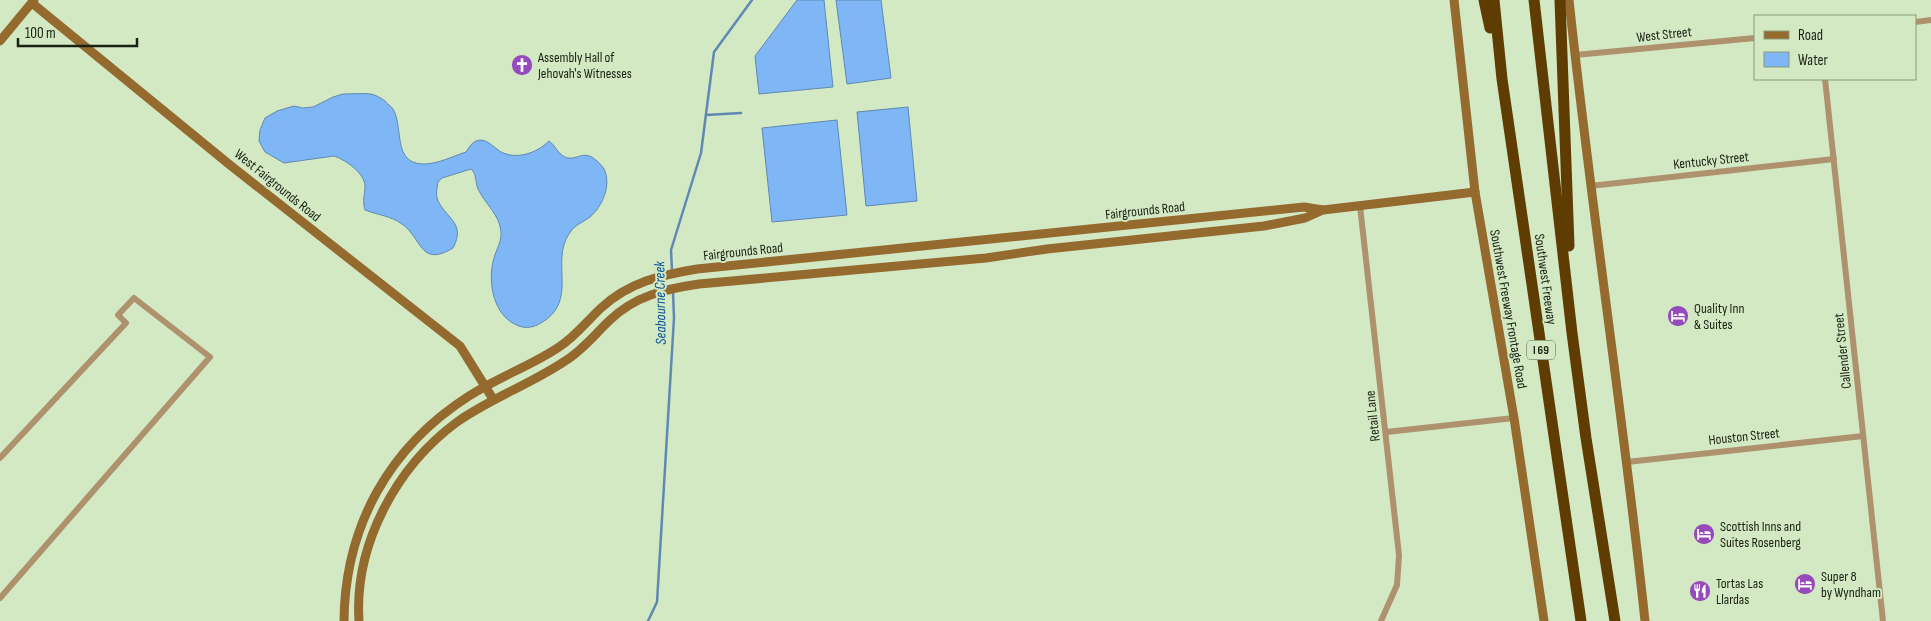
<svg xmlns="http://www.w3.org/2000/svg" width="1931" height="621" font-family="'Sofia Sans Condensed',sans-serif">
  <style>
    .water { fill: #7fb6f6; stroke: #6089b2 }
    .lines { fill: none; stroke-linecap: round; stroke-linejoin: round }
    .stream { stroke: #6089b2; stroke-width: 2.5 }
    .street { stroke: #ae916d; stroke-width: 6 }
    .secondary { stroke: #946a2f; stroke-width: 9 }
    .highway { stroke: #5e3c02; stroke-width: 11 }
    .labels { text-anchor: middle; stroke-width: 4; stroke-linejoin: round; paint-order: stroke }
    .shield { fill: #d3e9c4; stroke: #515d48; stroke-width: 1 }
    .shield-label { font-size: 12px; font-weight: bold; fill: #192113 }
    .street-label { font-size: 14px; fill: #192113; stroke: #d3e9c4 }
    .poi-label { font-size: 14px; fill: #192113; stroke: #d3e9c4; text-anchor: start }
    .water-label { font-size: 15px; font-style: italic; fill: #045298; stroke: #d3e9c4 }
  </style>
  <rect width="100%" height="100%" fill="#d3e9c4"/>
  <g class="water">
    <polygon points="797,0 824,0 833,87 759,94 755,56"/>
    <polygon points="836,0 881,0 891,78 847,84"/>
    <path d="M343 94C352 94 362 93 371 94 376 95 381 98 385 101 387 104 391 106 393 109 404 128 392 164 424 164 438 164 453 156 466 152 469 148 471 143 476 141 486 137 493 147 501 152 517 160 537 153 549 141 555 145 558 154 565 157 577 162 583 148 597 161 600 164 602 165 604 169 612 185 602 207 590 217 582 223 574 225 569 234 550 262 579 301 541 323 534 327 527 329 519 326 493 317 487 281 494 258 496 250 502 241 501 232 500 215 485 204 478 189 475 182 477 174 471 169L442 178 438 182C437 187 436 193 437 198 444 218 467 222 453 248 420 268 422 238 402 224 391 216 378 215 365 210 362 200 365 195 365 186 365 173 344 159 334 156L284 163 265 152 259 141 260 130 265 118 277 111 294 106 303 108 313 107 333 97Z"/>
    <polygon points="908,107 917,201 866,206 857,112"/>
    <polygon points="837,120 847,215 772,222 762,128"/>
  </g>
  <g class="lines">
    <g class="stream">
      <polyline points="706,115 741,113"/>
      <polyline points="672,271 671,250 701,153 714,52 752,0"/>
      <polyline points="648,621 657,602 674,318 673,292"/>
    </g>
    <g class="street">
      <polyline points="1915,22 1931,20"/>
      <polyline points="1575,55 1755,38"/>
      <polyline points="1825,79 1883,621"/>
      <polyline points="1590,186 1834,159"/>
      <polyline points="1360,206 1399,555 1397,585 1381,621"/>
      <polyline points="1386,432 1514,418"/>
      <polyline points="0,458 126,323 118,315 134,298 210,357 0,598"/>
      <polyline points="1627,462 1863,436"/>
    </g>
    <g class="secondary">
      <polyline points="1454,0 1475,192 1514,418 1544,621"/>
      <path d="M1569 0C1591 207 1623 414 1645 621"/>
      <polyline points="32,3 230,165 460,346 493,399"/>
      <polyline points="0,41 34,0"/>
      <path d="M344 621C345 526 389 447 469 396 498 377 531 366 559 347 575 337 587 321 601 308 629 282 661 275 697 269L1304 207 1323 210 1475 192"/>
      <path d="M359 621C354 545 396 467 457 422 491 398 531 384 565 361 583 350 595 334 610 320 635 296 665 289 699 284L986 258 1047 249 1264 226 1305 218 1323 210"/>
    </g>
    <g class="highway">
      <polyline points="1484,0 1490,28"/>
      <polyline points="1494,0 1502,79 1581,621"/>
      <polyline points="1534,0 1572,333 1586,438 1615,621"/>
      <polyline points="1560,0 1569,246"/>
    </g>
  </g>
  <defs>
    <g id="church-disc" transform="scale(1.125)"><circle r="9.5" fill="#964abb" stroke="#d3e9c4"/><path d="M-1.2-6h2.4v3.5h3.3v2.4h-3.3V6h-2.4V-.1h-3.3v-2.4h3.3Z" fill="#fff"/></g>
    <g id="hotel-disc" transform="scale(1.125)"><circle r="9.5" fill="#964abb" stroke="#d3e9c4"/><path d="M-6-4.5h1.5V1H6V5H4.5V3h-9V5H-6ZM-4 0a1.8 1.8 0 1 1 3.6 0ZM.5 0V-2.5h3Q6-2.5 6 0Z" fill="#fff"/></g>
    <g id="restaurant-disc" transform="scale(1.125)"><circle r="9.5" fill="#964abb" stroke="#d3e9c4"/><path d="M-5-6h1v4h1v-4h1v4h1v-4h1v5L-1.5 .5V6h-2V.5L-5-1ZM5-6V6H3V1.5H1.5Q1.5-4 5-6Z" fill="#fff"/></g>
  </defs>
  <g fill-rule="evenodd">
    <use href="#church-disc" x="522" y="65"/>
    <use href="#hotel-disc" x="1678" y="316"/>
    <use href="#hotel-disc" x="1704" y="534"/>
    <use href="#hotel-disc" x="1805" y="584"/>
    <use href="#restaurant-disc" x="1700" y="591"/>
  </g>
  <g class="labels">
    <rect class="shield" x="1527" y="340.5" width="28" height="19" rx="4"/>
    <g class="shield-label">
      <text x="1541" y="354">I 69</text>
    </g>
    <g class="street-label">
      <text transform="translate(1664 34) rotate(-6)" y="5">West Street</text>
      <text transform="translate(1711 160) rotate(-6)" y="5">Kentucky Street</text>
      <text transform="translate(278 185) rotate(39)" y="5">West Fairgrounds Road</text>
      <text transform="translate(1145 210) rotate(-6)" y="5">Fairgrounds Road</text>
      <text transform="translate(743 251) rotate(-6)" y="5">Fairgrounds Road</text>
      <text transform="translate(1546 279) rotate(82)" y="5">Southwest Freeway</text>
      <text transform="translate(1509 309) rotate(80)" y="5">Southwest Freeway Frontage Road</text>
      <text transform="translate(1842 351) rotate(-96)" y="5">Callender Street</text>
      <text transform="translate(1372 416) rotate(-96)" y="5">Retail Lane</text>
      <text transform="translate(1744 436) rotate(-6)" y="5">Houston Street</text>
    </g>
    <g class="poi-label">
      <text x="538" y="62">Assembly Hall of<tspan x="538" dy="16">Jehovah's Witnesses</tspan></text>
      <text x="1694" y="313">Quality Inn<tspan x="1694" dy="16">&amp; Suites</tspan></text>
      <text x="1720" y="531">Scottish Inns and<tspan x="1720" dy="16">Suites Rosenberg</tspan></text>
      <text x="1821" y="581">Super 8<tspan x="1821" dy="16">by Wyndham</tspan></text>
      <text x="1716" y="588">Tortas Las<tspan x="1716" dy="16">Llardas</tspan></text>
    </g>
    <g class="water-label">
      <text transform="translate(660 303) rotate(-91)" y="5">Seabourne Creek</text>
    </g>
  </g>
  <rect x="1754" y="15" width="162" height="65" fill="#d3e9c4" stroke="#89997d"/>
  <rect x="1764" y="31" width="25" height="8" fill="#946a2f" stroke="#89997d"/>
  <text x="1798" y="40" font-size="15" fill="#192113">Road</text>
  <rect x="1764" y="52" width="25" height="15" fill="#7fb6f6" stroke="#89997d"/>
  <text x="1798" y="65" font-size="15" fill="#192113">Water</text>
  <path d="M18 38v8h119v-8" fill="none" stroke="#192113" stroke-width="2.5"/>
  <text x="25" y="38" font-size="15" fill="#192113" stroke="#d3e9c4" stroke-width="4" paint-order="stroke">100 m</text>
</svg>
